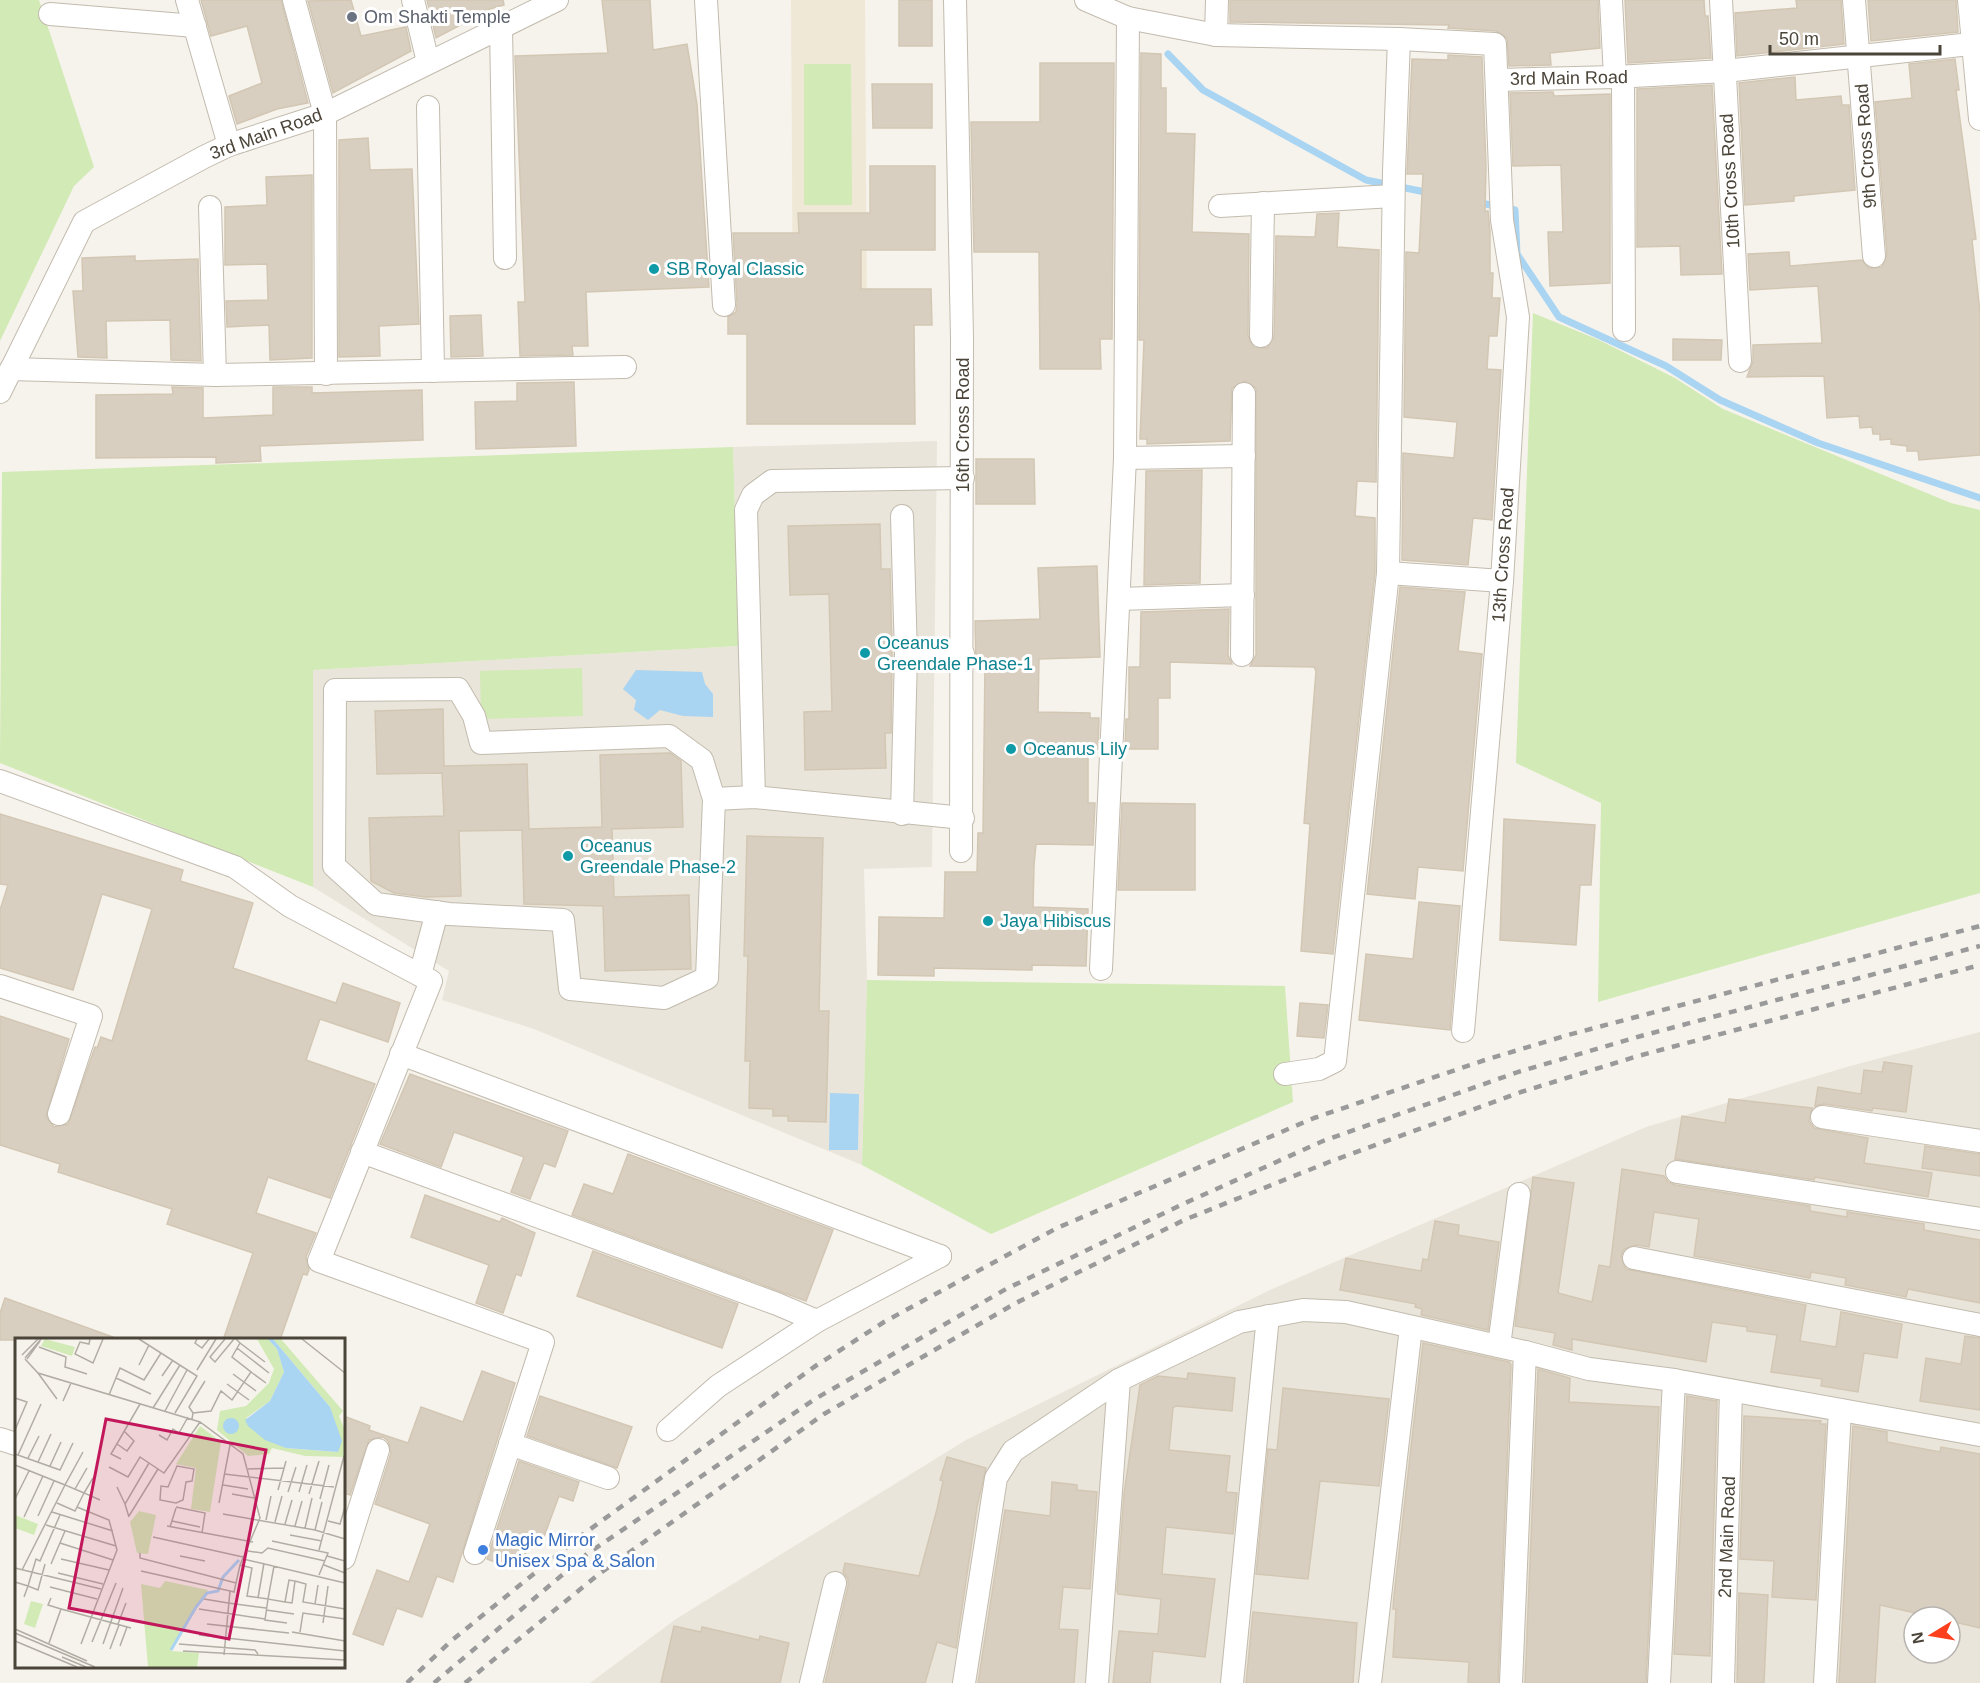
<svg xmlns="http://www.w3.org/2000/svg" width="1980" height="1683" font-family="Arial,sans-serif">
  <style>
    .residential { fill: #eae5da; fill-rule: evenodd }
    .education { fill: #efe8d6 }
    .green { fill: #d2eab5 }
    .water { fill: #a9d4f2 }
    .lines { fill: none; stroke-linecap: round; stroke-linejoin: round }
    .stream { stroke: #a9d4f2; stroke-width: 7 }
    .building { fill: #d8cfc1; stroke: #d3c7b4; stroke-width: 1.5 }
    .minor-casing { stroke: #c2bbae; stroke-width: 24 }
    .minor { stroke: #fff; stroke-width: 22 }
    .rail { stroke: #9a9a9a; stroke-width: 4.5; stroke-dasharray: 8 8; stroke-linecap: butt }
    .worship-dot { fill: #6b7280; stroke: #fff; stroke-width: 2 }
    .culture-dot { fill: #0f9aa8; stroke: #fff; stroke-width: 2 }
    .shop-dot { fill: #3f7fe0; stroke: #fff; stroke-width: 2 }
    .labels { text-anchor: middle; stroke-width: 6; stroke-linejoin: round; paint-order: stroke }
    .worship-label { font-size: 18px; fill: #5b616d; stroke: #fff; text-anchor: start }
    .street-label { font-size: 18px; fill: #4b4439; stroke: #fff }
    .culture-label { font-size: 18px; fill: #0d838f; stroke: #fff; text-anchor: start }
    .shop-label { font-size: 18px; fill: #366cbe; stroke: #fff; text-anchor: start }
    .inset-river { fill: none; stroke: #a9d4f2; stroke-width: 3 }
    .inset-road { fill: none; stroke: #b2ada4; stroke-width: 1.5 }
    .view { fill: #c2185b; fill-opacity: 0.15; stroke: #c2185b; stroke-width: 3 }
    .inset-edge { fill: none; stroke: #4b4439; stroke-width: 3 }
  </style>
  <rect width="100%" height="100%" fill="#f6f3ec"/>
  <g class="residential">
    <polygon points="937,441 932,867 864,869 867,980 862,1165 534,1029 442,1000 449,971 313,887 313,670 739,646 733,447"/>
    <path d="M1980 1032V1683H590L676 1619 966 1440 1270 1290 1646 1127 1850 1066ZM1914 1617H1950V1653H1914Z"/>
  </g>
  <polygon class="education" points="791,0 865,0 867,333 793,333"/>
  <g class="green">
    <polygon points="0,0 39,0 94,167 74,186 0,341"/>
    <polygon points="804,64 851,64 852,205 804,205"/>
    <polygon points="1533,313 1599,340 1675,378 1723,409 1951,503 1980,510 1980,893 1598,1002 1601,803 1516,763"/>
    <polygon points="733,447 739,646 313,670 313,887 0,763 2,472"/>
    <polygon points="582,668 583,716 481,719 480,671"/>
    <polygon points="867,980 1285,986 1293,1102 991,1234 862,1165"/>
  </g>
  <g class="water">
    <polygon points="636,670 702,672 705,684 713,694 713,717 683,716 660,710 648,720 634,710 636,700 623,689"/>
    <polygon points="830,1093 859,1094 858,1150 829,1150"/>
  </g>
  <g class="lines">
    <g class="stream">
      <polyline points="1168,54 1203,90 1366,180 1430,193"/>
      <polyline points="1476,202 1515,210 1517,254 1559,317 1666,366 1720,400 1818,443 1980,498"/>
    </g>
  </g>
  <g class="building">
    <polygon points="201,0 281,0 308,103 277,109 237,124 229,96 262,83 247,26 211,36"/>
    <polygon points="351,0 361,36 406,27 411,51 333,93 308,1"/>
    <polygon points="427,0 503,0 504,5 472,14 474,18 436,38"/>
    <polygon points="602,0 650,0 653,50 687,44 697,104 709,287 586,292 588,346 572,346 573,355 520,356 518,302 525,302 515,56 608,53"/>
    <rect x="899" y="0" width="33" height="46"/>
    <polygon points="1230,0 1598,0 1600,48 1550,53 1551,65 1509,66 1507,38 1496,31 1448,28 1449,25 1230,22"/>
    <polygon points="1625,0 1704,0 1705,16 1708,16 1711,58 1628,63"/>
    <polygon points="1796,0 1841,0 1844,44 1737,56 1735,13 1797,8"/>
    <polygon points="1868,0 1956,0 1958,32 1871,41"/>
    <polygon points="1141,53 1161,54 1161,88 1166,88 1166,133 1195,134 1192,232 1249,234 1248,336 1254,347 1267,348 1274,337 1276,236 1315,237 1317,214 1339,213 1337,247 1379,250 1376,482 1357,481 1355,516 1375,518 1375,572 1333,954 1301,951 1310,824 1304,823 1316,671 1314,667 1250,666 1256,655 1256,388 1245,381 1232,388 1230,441 1147,444 1147,439 1140,439 1144,340 1139,340"/>
    <polygon points="1448,55 1482,57 1486,167 1485,211 1488,211 1490,231 1490,273 1493,273 1492,298 1500,298 1497,336 1489,336 1487,369 1501,370 1492,520 1473,518 1468,565 1402,560 1403,453 1454,458 1457,422 1404,417 1406,252 1419,253 1423,174 1407,174 1412,59 1448,60"/>
    <polygon points="1955,59 1959,90 1956,90 1976,239 1972,240 1980,312 1980,455 1919,460 1918,451 1907,451 1907,446 1891,444 1891,439 1880,440 1880,434 1873,434 1872,427 1860,428 1859,416 1827,418 1824,376 1747,377 1753,361 1753,345 1822,343 1818,286 1750,290 1748,254 1789,252 1790,266 1862,260 1869,268 1882,267 1887,255 1875,102 1912,98 1909,64"/>
    <polygon points="1040,63 1114,63 1112,339 1100,339 1101,369 1040,369 1039,252 974,252 971,122 1040,122"/>
    <polygon points="1795,77 1796,100 1841,96 1842,105 1849,105 1855,190 1794,196 1794,201 1745,205 1739,83"/>
    <polygon points="872,84 932,84 932,128 873,128"/>
    <polygon points="1712,85 1722,274 1681,275 1680,246 1637,247 1637,89"/>
    <polygon points="1553,92 1554,96 1610,94 1610,283 1550,286 1548,232 1563,232 1561,165 1513,166 1510,93"/>
    <polygon points="368,138 370,170 412,169 419,324 379,326 380,356 339,357 339,140"/>
    <polygon points="870,166 935,166 935,250 861,250 861,289 931,289 932,325 914,325 915,424 747,424 747,334 728,334 728,317 736,312 737,304 733,233 799,233 798,213 870,213"/>
    <polygon points="312,175 312,358 270,360 269,325 227,327 226,301 268,300 267,264 225,265 225,207 267,205 266,177"/>
    <polygon points="135,256 135,261 198,259 201,361 171,360 170,320 106,321 107,358 78,357 73,291 83,291 82,258"/>
    <polygon points="481,315 483,356 451,357 450,316"/>
    <polygon points="1673,339 1722,340 1721,360 1673,360"/>
    <polygon points="574,382 576,446 476,449 475,402 517,401 517,383"/>
    <polygon points="172,387 203,388 203,418 273,415 273,387 312,387 312,393 422,390 423,440 260,446 261,461 216,463 216,457 96,458 96,395 173,394"/>
    <polygon points="976,459 1034,459 1035,504 976,504"/>
    <polygon points="1202,470 1200,583 1144,585 1146,471"/>
    <polygon points="880,524 881,569 890,569 892,655 891,733 885,733 886,768 805,770 804,712 832,711 829,594 790,595 788,526"/>
    <polygon points="1097,566 1100,657 1039,659 1038,712 1090,713 1090,718 1099,718 1098,749 1088,749 1088,803 1095,803 1093,845 1036,844 1034,865 1033,907 1088,909 1086,966 1032,965 1032,970 934,968 934,976 878,975 879,917 944,918 945,872 977,872 978,833 983,833 985,664 976,664 975,621 1040,619 1038,568"/>
    <polygon points="1400,587 1465,592 1458,651 1482,654 1463,871 1418,867 1415,899 1367,894"/>
    <polygon points="1229,609 1228,655 1232,664 1170,662 1170,698 1158,698 1158,749 1125,749 1126,719 1129,719 1129,667 1140,667 1141,612"/>
    <polygon points="443,709 444,766 527,764 529,829 602,827 600,755 670,753 681,761 683,827 612,829 614,897 689,895 691,969 605,971 603,906 524,904 522,830 459,831 461,896 426,897 394,893 371,881 369,818 444,816 442,773 377,774 375,711"/>
    <polygon points="1122,803 1195,804 1195,890 1118,890"/>
    <polygon points="0,814 183,870 180,881 253,903 233,968 336,1003 343,983 400,1003 388,1042 320,1019 306,1060 375,1084 330,1198 268,1177 256,1213 316,1233 306,1257 309,1270 307,1275 303,1274 280,1340 223,1340 253,1253 167,1224 172,1209 58,1172 60,1164 0,1145 0,1016 69,1039 46,1116 54,1127 68,1124 95,1047 97,1048 101,1037 112,1041 152,909 102,894 73,990 0,968 0,910 8,885 0,884"/>
    <polygon points="1504,819 1595,825 1591,885 1580,885 1576,945 1500,940"/>
    <polygon points="747,836 823,838 819,1011 829,1011 826,1122 788,1121 788,1116 773,1116 773,1109 749,1108 750,1061 745,1061 748,956 744,956"/>
    <polygon points="1419,902 1460,906 1450,1030 1359,1020 1366,954 1413,959"/>
    <polygon points="1300,1003 1328,1005 1324,1038 1297,1036"/>
    <polygon points="1884,1062 1912,1066 1906,1112 1873,1108 1872,1111 1824,1104 1815,1106 1818,1087 1861,1094 1864,1070 1882,1072"/>
    <polygon points="410,1074 568,1131 555,1167 544,1163 530,1199 511,1192 524,1157 488,1144 454,1132 441,1167 380,1144"/>
    <polygon points="1729,1099 1812,1108 1809,1121 1814,1128 1868,1138 1864,1163 1932,1173 1928,1197 1815,1177 1814,1180 1675,1159 1682,1116 1725,1123"/>
    <polygon points="1925,1146 1980,1154 1980,1176 1922,1168"/>
    <polygon points="628,1154 833,1230 806,1301 572,1215 584,1184 613,1194"/>
    <polygon points="1622,1169 1664,1176 1668,1182 1675,1185 1810,1206 1810,1211 1847,1217 1847,1212 1924,1224 1924,1230 1980,1240 1980,1303 1908,1289 1906,1297 1845,1285 1846,1278 1811,1272 1810,1278 1694,1256 1699,1219 1654,1212 1649,1247 1636,1245 1624,1249 1621,1256 1626,1269 1806,1305 1800,1341 1836,1347 1841,1312 1902,1324 1897,1358 1864,1353 1858,1392 1821,1386 1822,1379 1771,1372 1777,1335 1747,1331 1747,1327 1712,1322 1706,1362 1572,1339 1572,1350 1553,1345 1555,1333 1515,1326 1533,1177 1574,1183 1558,1293 1592,1302 1599,1265 1610,1267"/>
    <polygon points="425,1195 500,1222 502,1218 535,1233 521,1276 516,1274 503,1313 476,1303 489,1265 411,1237"/>
    <polygon points="1435,1221 1459,1225 1458,1235 1499,1242 1488,1330 1421,1315 1422,1309 1415,1307 1416,1304 1340,1290 1346,1258 1421,1271 1423,1259 1428,1260"/>
    <polygon points="593,1251 738,1304 722,1348 577,1296"/>
    <polygon points="5,1298 113,1337 113,1340 0,1340 0,1313"/>
    <polygon points="1965,1336 1980,1338 1980,1410 1920,1401 1926,1358 1961,1364"/>
    <polygon points="1423,1343 1509,1362 1511,1365 1498,1683 1468,1683 1469,1662 1393,1657 1396,1609 1393,1609 1394,1596"/>
    <polygon points="1538,1369 1570,1378 1569,1402 1659,1407 1646,1683 1525,1683"/>
    <polygon points="482,1371 515,1383 453,1582 437,1576 422,1617 397,1608 383,1645 353,1634 377,1570 409,1582 430,1524 375,1504 391,1453 388,1441 383,1437 369,1440 350,1495 344,1493 344,1416 370,1426 369,1430 408,1443 421,1407 463,1422"/>
    <polygon points="1188,1373 1235,1378 1232,1411 1176,1406 1173,1408 1169,1450 1230,1456 1226,1492 1237,1493 1233,1534 1166,1527 1162,1574 1215,1579 1205,1657 1153,1651 1150,1683 1113,1683 1119,1631 1158,1634 1161,1599 1118,1594 1117,1591 1124,1494 1140,1385 1158,1376 1187,1379"/>
    <polygon points="1283,1388 1389,1399 1379,1486 1320,1481 1308,1579 1256,1574 1268,1449 1277,1450"/>
    <polygon points="540,1396 632,1427 617,1468 527,1436"/>
    <polygon points="1687,1396 1717,1401 1710,1656 1674,1654"/>
    <polygon points="1744,1416 1821,1421 1820,1424 1826,1424 1816,1600 1772,1597 1774,1561 1740,1559"/>
    <polygon points="1853,1426 1887,1432 1887,1442 1940,1452 1941,1447 1980,1454 1980,1628 1950,1621 1950,1617 1933,1617 1880,1605 1875,1683 1839,1683"/>
    <polygon points="947,1457 986,1468 977,1507 956,1648 937,1642 925,1683 825,1683 848,1586 848,1579 843,1572 845,1563 919,1576 937,1509 943,1481 940,1480"/>
    <polygon points="519,1461 579,1482 573,1501 559,1496 542,1542 536,1540 513,1569 487,1559"/>
    <polygon points="1052,1482 1077,1485 1077,1490 1097,1492 1090,1589 1063,1587 1059,1629 1078,1630 1074,1683 978,1683 1005,1510 1050,1516"/>
    <polygon points="1739,1593 1768,1595 1764,1683 1737,1683"/>
    <polygon points="1253,1612 1357,1623 1353,1683 1246,1683"/>
    <polygon points="674,1626 701,1632 702,1627 759,1640 760,1636 789,1643 780,1683 661,1683"/>
  </g>
  <g class="lines">
    <g class="minor-casing">
      <g id="minor">
        <polyline points="187,0 229,145"/>
        <polyline points="294,0 325,114 326,374"/>
        <polyline points="413,0 428,62"/>
        <polyline points="706,0 724,305"/>
        <polyline points="955,0 962,338 961,851"/>
        <polyline points="1086,0 1128,18 1216,35 1399,39 1495,44 1502,220 1518,317 1502,581 1463,1031"/>
        <polyline points="1611,0 1615,77"/>
        <polyline points="1721,0 1740,361"/>
        <polyline points="1854,0 1874,256"/>
        <polyline points="1969,0 1980,119"/>
        <polyline points="50,14 195,26"/>
        <polyline points="501,27 505,258"/>
        <polyline points="1216,35 1217,0"/>
        <polyline points="1623,77 1624,330"/>
        <polyline points="1498,80 1615,77 1725,71 1980,43"/>
        <polyline points="428,107 433,371"/>
        <polyline points="1220,206 1393,196"/>
        <polyline points="210,207 215,375"/>
        <polyline points="1261,336 1263,203"/>
        <polyline points="11,369 215,375 625,367"/>
        <polyline points="0,392 84,222 204,157 229,145 325,114 557,0"/>
        <polyline points="1125,458 1244,456"/>
        <polyline points="902,516 906,655 902,814"/>
        <polyline points="1388,573 1502,581"/>
        <polyline points="1119,599 1243,595"/>
        <polyline points="906,655 963,654"/>
        <polyline points="1242,655 1244,394"/>
        <polygon points="458,689 474,716 481,743 669,736 702,760 714,799 707,978 664,998 570,989 563,920 449,914 376,904 334,866 335,690"/>
        <polyline points="0,781 235,867 290,906 431,981 319,1261 543,1342 475,1553"/>
        <polyline points="754,797 746,510 753,495 772,481 963,478"/>
        <polyline points="714,799 754,797 963,818"/>
        <polyline points="1101,969 1125,458 1128,18"/>
        <polyline points="420,975 437,912"/>
        <polyline points="0,986 91,1016 59,1114"/>
        <polyline points="401,1054 940,1256"/>
        <polyline points="1285,1074 1319,1069 1335,1061 1388,573 1394,171 1399,39"/>
        <polyline points="1822,1117 1980,1141"/>
        <polyline points="362,1152 777,1304 817,1321 940,1256"/>
        <polyline points="1677,1172 1980,1219"/>
        <polyline points="1634,1258 1980,1325"/>
        <polyline points="1499,1346 1519,1194"/>
        <polyline points="668,1430 718,1386 817,1321"/>
        <polyline points="0,1439 16,1444"/>
        <polyline points="510,1444 608,1478"/>
        <polyline points="344,1558 378,1450"/>
        <polyline points="811,1683 835,1583"/>
        <polyline points="964,1683 996,1478 1013,1451 1119,1380 1239,1322 1303,1310 1346,1312 1525,1352 1589,1369 1674,1380 1980,1435"/>
        <polyline points="1097,1683 1119,1380"/>
        <polyline points="1232,1683 1268,1316"/>
        <polyline points="1370,1683 1411,1327"/>
        <polyline points="1511,1683 1525,1352"/>
        <polyline points="1659,1683 1674,1380"/>
        <polyline points="1723,1683 1731,1391"/>
        <polyline points="1825,1683 1840,1410"/>
      </g>
    </g>
    <use href="#minor" class="minor"/>
    <g class="rail">
      <polyline points="407,1683 451,1641 578,1538 814,1367 884,1322 1057,1228 1314,1118 1485,1060 1568,1035 1980,926"/>
      <polyline points="434,1683 587,1554 815,1399 1006,1289 1183,1204 1323,1141 1518,1072 1641,1036 1980,946"/>
      <polyline points="465,1683 599,1574 824,1414 1014,1304 1184,1220 1329,1162 1521,1092 1638,1056 1980,965"/>
    </g>
  </g>
  <circle class="worship-dot" cx="352" cy="17" r="6"/>
  <g class="culture-dot">
    <circle cx="654" cy="269" r="6"/>
    <circle cx="865" cy="653" r="6"/>
    <circle cx="1011" cy="749" r="6"/>
    <circle cx="568" cy="856" r="6"/>
    <circle cx="988" cy="921" r="6"/>
  </g>
  <circle class="shop-dot" cx="483" cy="1550" r="6"/>
  <g class="labels">
    <g class="worship-label">
      <text x="364" y="23">Om Shakti Temple</text>
    </g>
    <g class="street-label">
      <text transform="translate(1569 78) rotate(-1)" y="6">3rd Main Road</text>
      <text transform="translate(266 134) rotate(-20)" y="6">3rd Main Road</text>
      <text transform="translate(1866 146) rotate(-94)" y="6">9th Cross Road</text>
      <text transform="translate(1730 181) rotate(-93)" y="6">10th Cross Road</text>
      <text transform="translate(963 425) rotate(-90)" y="6">16th Cross Road</text>
      <text transform="translate(1503 555) rotate(-86)" y="6">13th Cross Road</text>
      <text transform="translate(1727 1537) rotate(-88)" y="6">2nd Main Road</text>
    </g>
    <g class="culture-label">
      <text x="666" y="275">SB Royal Classic</text>
      <text x="877" y="649">Oceanus<tspan x="877" dy="21">Greendale Phase-1</tspan></text>
      <text x="1023" y="755">Oceanus Lily</text>
      <text x="580" y="852">Oceanus<tspan x="580" dy="21">Greendale Phase-2</tspan></text>
      <text x="1000" y="927">Jaya Hibiscus</text>
    </g>
    <g class="shop-label">
      <text x="495" y="1546">Magic Mirror<tspan x="495" dy="21">Unisex Spa &amp; Salon</tspan></text>
    </g>
  </g>
  <g transform="translate(15 1338)">
    <rect width="330" height="330" fill="#f6f3ec"/>
    <path d="M30 1 60 9 57 18 26 8ZM242 1H253L262 11 269 34 255 63 231 80 271 110 323 114 315 69 258 1H266L328 73 324 78 330 92V119L290 118 257 110 254 116 233 118 202 92 205 73 231 68 254 45 259 31ZM185 88 206 104 195 174 176 171 181 130 161 126ZM124 173 141 177 133 216 122 215 115 184ZM0 177 23 186 19 197 0 190ZM150 243 193 252 156 313 184 315 182 329H133L126 246 145 250ZM16 263 28 266 20 290 9 286Z" fill="#d2eab5"/>
    <path d="M253 1H258L315 69 327 103 323 114 271 110 250 102 233 88 230 82 255 63 269 34 262 11ZM208 88a8 8 0 1 1 16 0a8 8 0 1 1-16 0Z" fill="#a9d4f2"/>
    <path class="inset-river" d="M156 312 181 269 192 255 203 253 208 239 224 222"/>
    <path class="inset-road" d="M75 1 74 6 65 4 60 16 78 25 88 1M124 1 182 38 160 75M182 1 180 5 187 10 194 1M210 1 195 19 200 24 219 1M287 1 330 35M225 5 250 24M24 9 51 19 50 29 72 36M222 10 254 35M7 17 23 1M10 20 26 1M10 21 23 35 185 84 228 116 245 180 225 227 219 254 215 253 209 317M12 21 25 3M124 27 134 7M182 32 201 1M236 34 251 45M23 35 42 61M218 36 241 53M147 38 158 22M101 40 136 56M212 46 234 62M94 57 105 30 129 42 146 15M0 60 12 64 0 92M48 63 56 45M138 70 165 27M150 73 172 32M178 75 174 69 190 43M177 81 178 75 196 73 206 53 217 62 236 34 217 19 225 5 221 1M144 97 152 102 158 91 164 95 173 79M102 106 112 113 119 103 109 93M0 116 45 132 58 105M3 117 26 66M13 120 24 98M106 121 96 116 125 66M23 124 36 96M0 127 50 147 7 232M35 128 46 104M162 128 179 131 177 143 171 144 168 162 161 165 145 162 146 148 153 149ZM94 129 113 139 125 119 149 135 185 84M233 131 269 130M209 136 319 149M78 140 69 155 85 162M208 147 233 151M102 149 110 166M60 151 72 130M263 152 271 123M273 154 281 129M284 154 292 127M217 156 239 160M294 156 304 123M0 161 14 133M305 161 314 127M42 165 60 173 62 169M204 165 215 107M161 169 190 175 187 195M37 174 98 193M208 176 300 192 330 201M23 178 39 143M114 178 143 131M9 179 28 138M114 179 110 166 134 125M251 182 256 158M157 183 185 189M313 183 325 186 330 169M260 184 267 158M270 186 277 162M31 187 101 208M152 188 238 204M280 188 287 163M155 189 161 170M290 190 297 160M300 192 307 164M275 197 307 203M138 199 228 219M257 203 313 215 304 237M45 205 98 222M304 212 329 118M233 213 247 215 253 210 310 223M125 215V220L221 245M165 218 190 223M312 218 330 223M46 221 94 232M228 221 330 245M36 226 50 193M225 227 237 230 232 258 253 261 259 228M309 227 330 235M0 230 86 251M126 233 215 253M43 235 88 246M280 243 291 246 288 264 330 271M0 244 13 248 21 221 25 223 45 177M35 249 82 261M9 259 13 248 23 252 30 226M36 260 33 267 46 271M243 260 249 225M189 261 213 265M270 264 274 242 280 243 277 265 270 264 253 261 250 282 272 285M213 265 251 270M300 266 303 247M184 271 250 281M251 272 279 276M308 285 313 248M103 286 111 265M192 286 274 295M0 291 72 323M277 294 330 303M285 294 288 275 330 281M0 295 80 329M184 297 330 313M0 303 62 329M77 304 101 245M34 305 46 271 116 290M66 306 102 212 94 182 62 169 69 155 50 147 68 114M88 306 108 250M164 306 240 312 243 316M105 308 112 289M95 311 104 287M168 313 330 322M47 319 71 329"/>
    <path class="view" d="M91 81 251 112 214 301 54 270Z"/>
    <rect width="330" height="330" class="inset-edge"/>
  </g>
  <g transform="translate(1932 1635) rotate(259)"><circle r="28" fill="#ffffff" stroke="#b7b4b0" stroke-width="1.5"/>
  <path d="M0-4.5L10 22L0 15L-10 22Z" fill="#fc3f1d"/>
  <text y="-9" font-size="16" font-weight="bold" text-anchor="middle" fill="#4b4439">N</text>
  </g>
  <path d="M1770 45v9h170v-9" fill="none" stroke="#4b4439" stroke-width="3"/>
  <text x="1779" y="45" font-size="18" fill="#4b4439" stroke="#ffffff" stroke-width="4.5" paint-order="stroke">50 m</text>
</svg>
